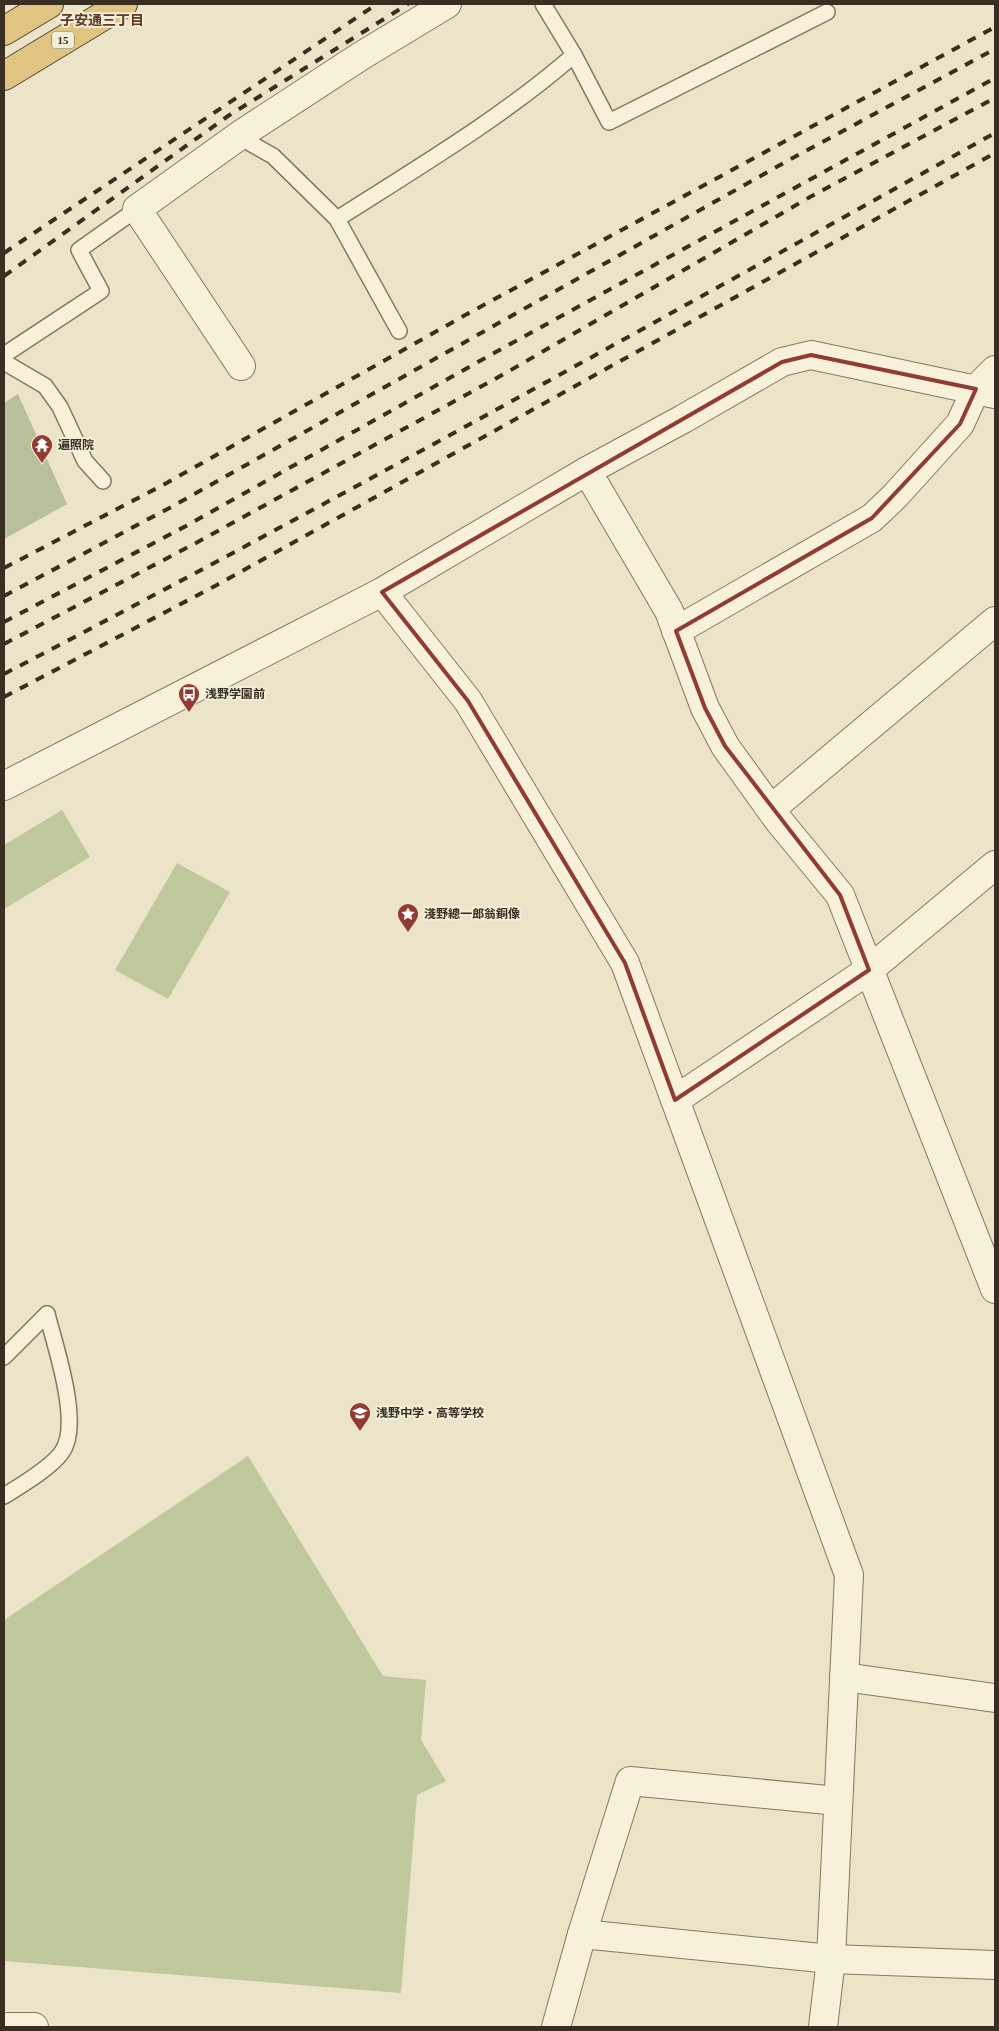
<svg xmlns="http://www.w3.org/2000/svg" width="999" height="2031" font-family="'Times New Roman','Noto Sans JP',serif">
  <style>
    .green { fill: #c0c99d }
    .cemetery { fill: #b7bf9b }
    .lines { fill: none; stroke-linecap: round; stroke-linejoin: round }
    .service-casing { stroke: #86785f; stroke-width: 18 }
    .minor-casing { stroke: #86785f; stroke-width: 30 }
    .tertiary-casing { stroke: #86785f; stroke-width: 30 }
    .trunk-casing { stroke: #554632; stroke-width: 30 }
    .service { stroke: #f7f1db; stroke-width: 15 }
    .minor { stroke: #f7f1db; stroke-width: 28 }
    .tertiary { stroke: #f7f1db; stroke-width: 28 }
    .trunk { stroke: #dfc482; stroke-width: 28 }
    .rail { stroke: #382e21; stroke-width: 4; stroke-dasharray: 9 9; stroke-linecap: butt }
    .marked { fill: none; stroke: #913c33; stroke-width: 4; stroke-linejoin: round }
    .labels { text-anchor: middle; stroke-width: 4; stroke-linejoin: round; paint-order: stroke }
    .shield { fill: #f3eed8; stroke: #706858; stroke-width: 1 }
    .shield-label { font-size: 11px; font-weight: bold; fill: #382e21 }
    .poi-label { font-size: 12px; font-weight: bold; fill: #382e21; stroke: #f3eed8; text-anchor: start }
    .neighbourhood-label { font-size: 14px; font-weight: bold; fill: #613724; stroke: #f3eed8 }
  </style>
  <rect width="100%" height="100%" fill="#ebe4c9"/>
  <g class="green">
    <polygon points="62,810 90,857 4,909 4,845"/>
    <polygon points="177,863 230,892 168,999 115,970"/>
    <polygon points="248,1456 383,1676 426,1680 421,1740 446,1781 417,1795 401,1993 4,1961 4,1620"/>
  </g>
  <polygon class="cemetery" points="18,394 67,504 4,539 4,403"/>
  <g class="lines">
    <g class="service-casing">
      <g id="service">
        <polyline points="543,4 574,55 609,122 827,12"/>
        <polyline points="239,137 273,156 337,219 399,331"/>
        <path d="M337 219C417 168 503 117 574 55"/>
        <polyline points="4,355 101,291 79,250 137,209"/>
        <polyline points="4,362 45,386 60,407 85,461 103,481"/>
        <polyline points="4,1357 47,1314"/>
        <path d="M4 1496C20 1486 51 1468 62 1452 82 1424 55 1346 47 1314"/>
      </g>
    </g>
    <g class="minor-casing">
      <g id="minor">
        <polyline points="241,366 137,209 243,133 361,56 447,4"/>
        <polyline points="382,592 468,701 625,963 849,1575 831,1959 823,2027"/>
        <polyline points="676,631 872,518 895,496 960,424 976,389 995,370"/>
        <polyline points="771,809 995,621"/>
        <polyline points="675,1100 869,970 995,865"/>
        <polyline points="844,1677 995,1698"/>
        <polyline points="582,1934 630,1781 838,1801"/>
        <polyline points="4,2027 34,2027"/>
        <polyline points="556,2027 582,1934 831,1959 995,1965"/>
      </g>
    </g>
    <g class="tertiary-casing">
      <g id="tertiary">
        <polyline points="587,471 669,611 705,708 725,746 779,821 840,895 995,1289"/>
        <polyline points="4,786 382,592 587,471 683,419 782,362 811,355 995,394"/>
      </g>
    </g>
    <g class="trunk-casing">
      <g id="trunk">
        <polyline points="4,31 49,4"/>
        <polyline points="4,76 123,4"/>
      </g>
    </g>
    <use href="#service" class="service"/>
    <use href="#minor" class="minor"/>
    <use href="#tertiary" class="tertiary"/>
    <use href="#trunk" class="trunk"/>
    <g class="rail">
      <polyline points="4,253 377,4"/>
      <polyline points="4,276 228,116 408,4"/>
      <polyline points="4,568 163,485 469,313 995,27"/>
      <polyline points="4,596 173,506 789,160 995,49"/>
      <polyline points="4,622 186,526 494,353 995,78"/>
      <polyline points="4,644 194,544 504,374 810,197 995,98"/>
      <path d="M4 674C338 500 666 316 995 133"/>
      <polyline points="4,697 215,586 995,153"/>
    </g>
  </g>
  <path class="marked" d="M811 355 976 389 960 424 872 518 676 631 705 708 725 746 840 895 869 970 675 1100 625 963 468 701 382 592 782 362Z"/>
  <defs>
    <g id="temple-pin" transform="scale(1.125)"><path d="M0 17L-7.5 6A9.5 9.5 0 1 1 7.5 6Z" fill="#913c33" stroke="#f3eed8"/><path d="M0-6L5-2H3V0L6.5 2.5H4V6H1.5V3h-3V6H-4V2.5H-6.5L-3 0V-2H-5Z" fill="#fff"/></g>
    <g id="bus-pin" transform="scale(1.125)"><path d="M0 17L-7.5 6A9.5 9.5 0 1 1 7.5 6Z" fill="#913c33" stroke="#f3eed8"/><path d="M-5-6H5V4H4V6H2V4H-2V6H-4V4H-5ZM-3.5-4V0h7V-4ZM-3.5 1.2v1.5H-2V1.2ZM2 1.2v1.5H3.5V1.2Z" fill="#fff"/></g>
    <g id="sight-pin" transform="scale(1.125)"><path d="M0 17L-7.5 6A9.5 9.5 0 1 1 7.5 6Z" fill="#913c33" stroke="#f3eed8"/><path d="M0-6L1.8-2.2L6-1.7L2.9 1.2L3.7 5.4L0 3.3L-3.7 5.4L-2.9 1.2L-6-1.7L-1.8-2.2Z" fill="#fff"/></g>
    <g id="school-pin" transform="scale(1.125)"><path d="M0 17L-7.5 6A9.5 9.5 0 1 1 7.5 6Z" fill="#913c33" stroke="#f3eed8"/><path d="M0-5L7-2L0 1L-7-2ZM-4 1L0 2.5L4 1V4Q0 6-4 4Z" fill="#fff"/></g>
  </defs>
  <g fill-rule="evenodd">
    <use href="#temple-pin" x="42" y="445"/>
    <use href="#bus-pin" x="189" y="694"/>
    <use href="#sight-pin" x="408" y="914"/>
    <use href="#school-pin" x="360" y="1413"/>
  </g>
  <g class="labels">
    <rect class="shield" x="52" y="31.5" width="22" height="17" rx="4"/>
    <g class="shield-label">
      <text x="63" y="44">15</text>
    </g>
    <g class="poi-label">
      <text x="58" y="449">遍照院</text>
      <text x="205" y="698">浅野学園前</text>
      <text x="424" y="918">淺野總一郎翁銅像</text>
      <text x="376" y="1417">浅野中学・高等学校</text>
    </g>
    <g class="neighbourhood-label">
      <text x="102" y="25">子安通三丁目</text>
    </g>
  </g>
  <rect width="999" height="2031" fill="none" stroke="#382e21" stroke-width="10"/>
</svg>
